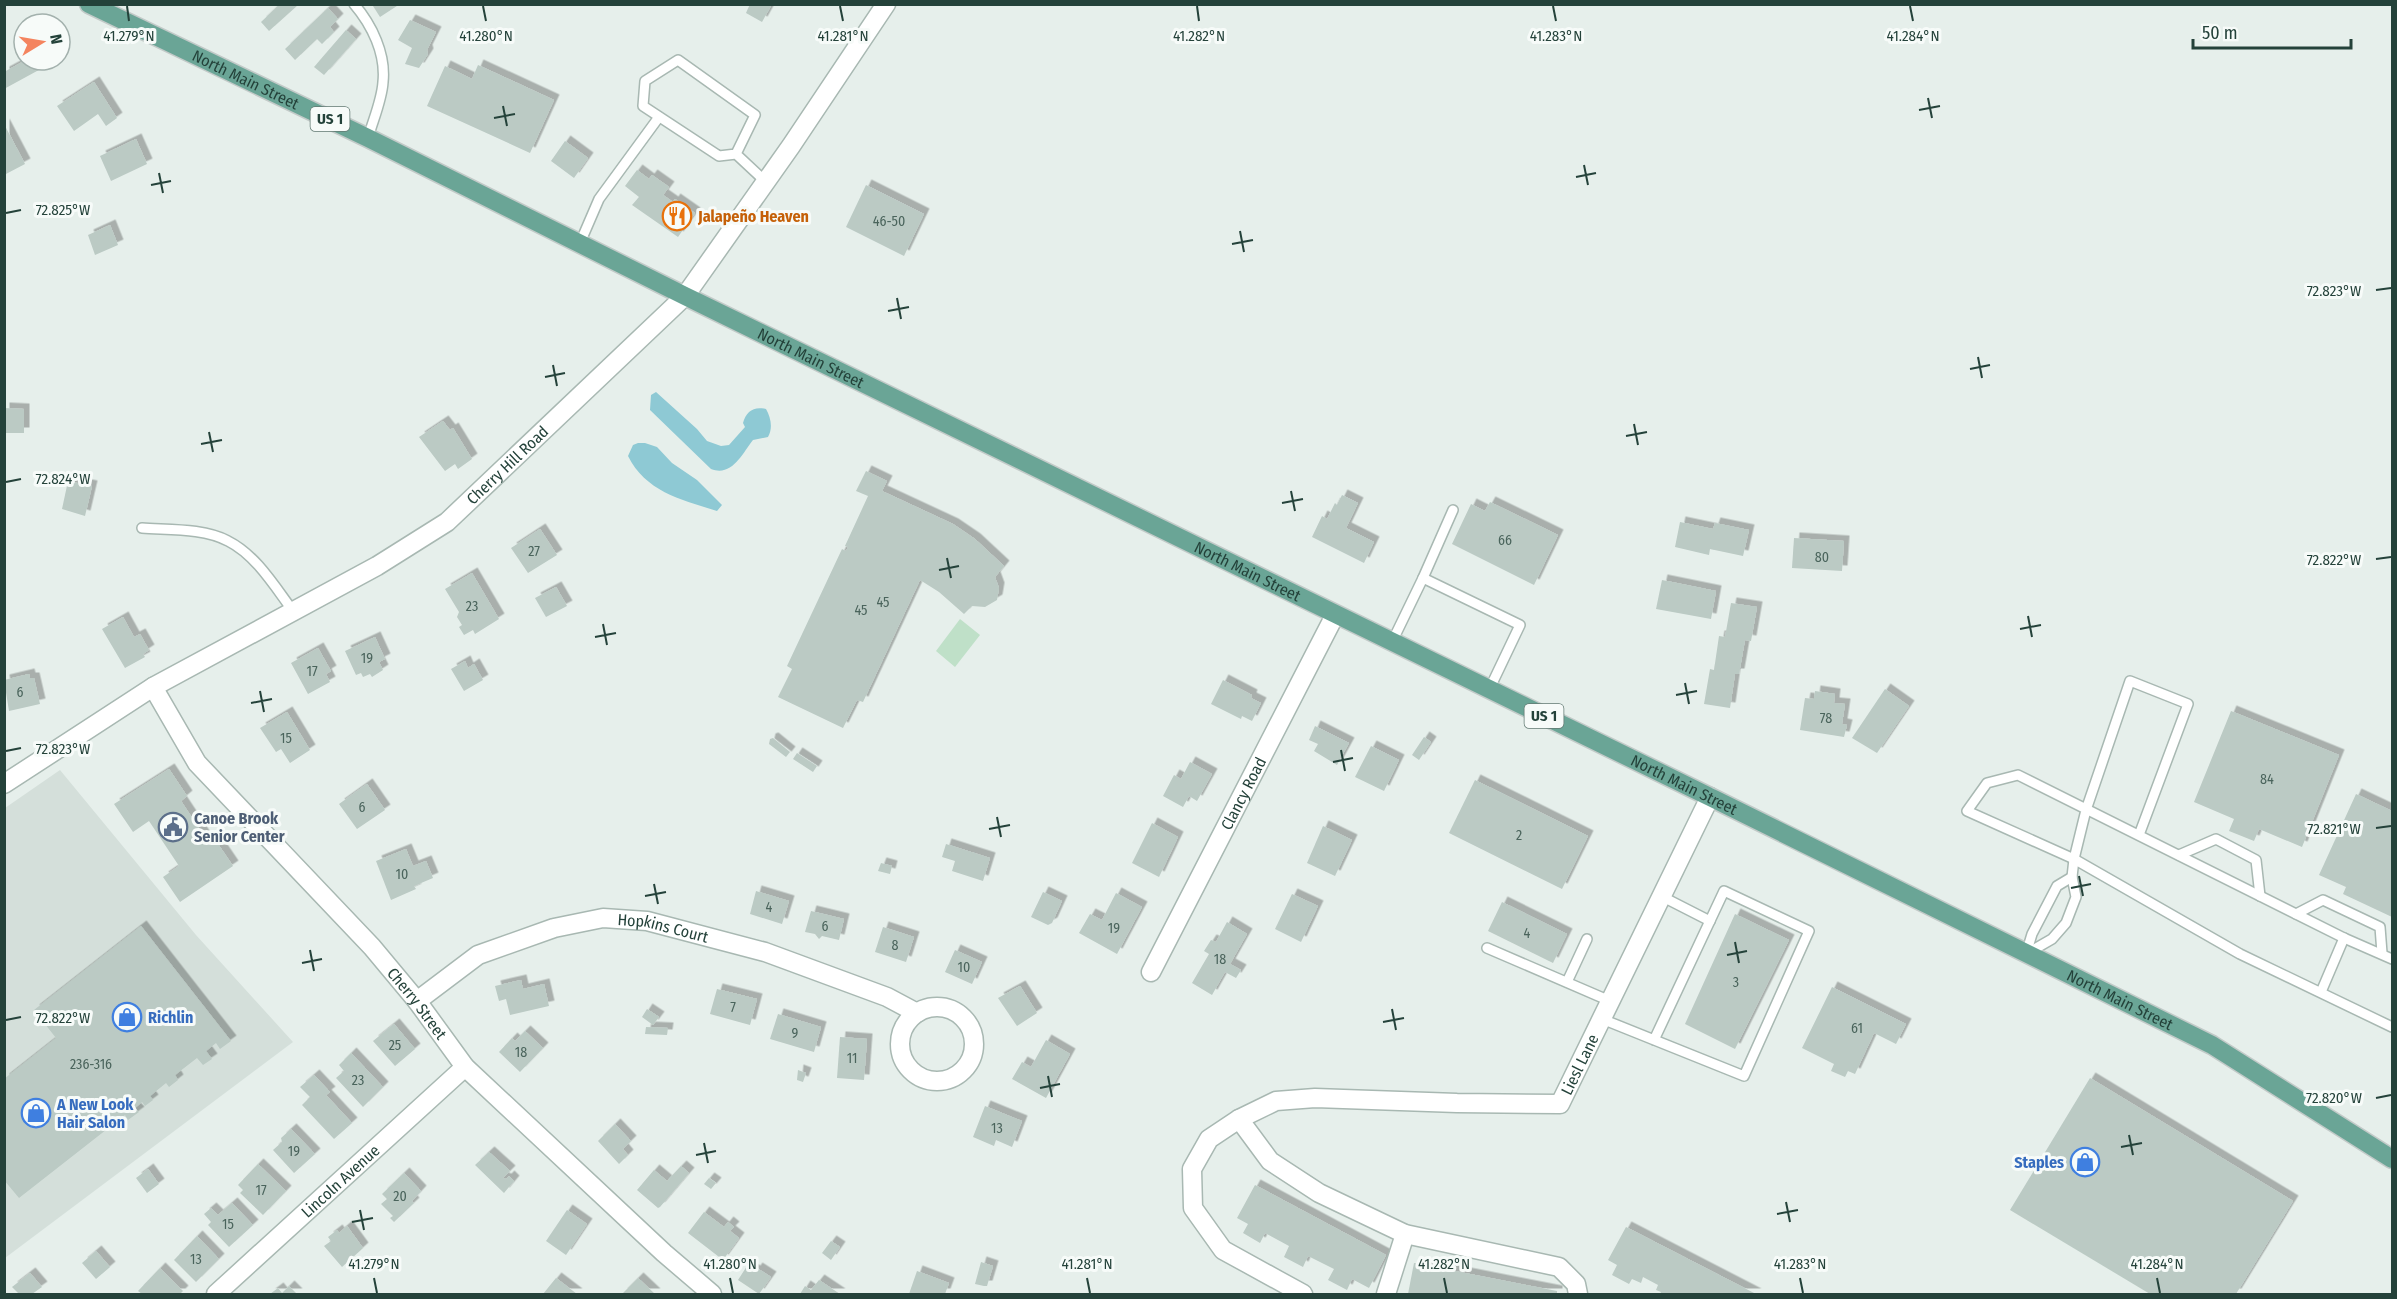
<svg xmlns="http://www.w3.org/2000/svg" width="2397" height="1299" font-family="'Fira Sans Condensed',sans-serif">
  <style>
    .built { fill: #d4dfda }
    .green { fill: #bfe0c8 }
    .water { fill: #8ec9d4 }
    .building { fill: #bbcac4; filter: url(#shadow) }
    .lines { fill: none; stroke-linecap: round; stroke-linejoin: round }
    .lane-casing { stroke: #a8b8b2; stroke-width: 12 }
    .street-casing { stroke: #a8b8b2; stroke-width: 21 }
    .primary-casing { stroke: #c2cac8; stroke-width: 21 }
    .lane { stroke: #fff; stroke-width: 9 }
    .street { stroke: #fff; stroke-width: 18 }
    .primary { stroke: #6aa596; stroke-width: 18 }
    .ticks { fill: none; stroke: #24423a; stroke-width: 2 }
    .labels { text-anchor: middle; stroke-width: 6; stroke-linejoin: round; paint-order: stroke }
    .number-label { font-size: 14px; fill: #4a645c }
    .shield { fill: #f7fbf9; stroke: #637a73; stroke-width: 1.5 }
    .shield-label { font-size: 15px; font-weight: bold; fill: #24423a }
    .street-label { font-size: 16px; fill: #24423a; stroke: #f7fbf9 }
    .food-label { font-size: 16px; font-weight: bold; fill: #c56008; stroke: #f7fbf9; text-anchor: start }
    .service-label { font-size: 16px; font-weight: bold; fill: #4e5e75; stroke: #f7fbf9; text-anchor: start }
    .shop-label { font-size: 16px; font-weight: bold; fill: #366cbe; stroke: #f7fbf9; text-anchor: start }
    .ticks-label { font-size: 15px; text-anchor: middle; fill: #24423a; stroke: #f7fbf9; stroke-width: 6; stroke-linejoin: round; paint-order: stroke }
  </style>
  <defs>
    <filter id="shadow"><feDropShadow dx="5.5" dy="-5.5" stdDeviation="0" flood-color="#0004"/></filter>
  </defs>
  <rect width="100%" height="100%" fill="#e6efeb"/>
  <polygon class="built" points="60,770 196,935 293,1042 5,1258 5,808"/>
  <polygon class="green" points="960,619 980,635 955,667 936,651"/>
  <g class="water">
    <path d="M656 392 697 429 707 441 721 446 729 445 745 427 743 423C746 411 754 406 766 409 771 418 773 428 768 437L753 440C742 454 732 477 711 469L650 410 651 395Z"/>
    <path d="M638 443H645L657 447 672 463 697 480 722 505 717 511C682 500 646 492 628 456L633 445Z"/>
  </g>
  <g class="building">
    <polygon points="280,4 299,4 269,31 261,22"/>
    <polygon points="375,4 400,4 380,17 373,6"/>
    <polygon points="750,4 772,4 762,22 746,13"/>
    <polygon points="328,8 338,19 330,27 334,32 322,44 317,39 295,60 285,49"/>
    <polygon points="410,20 436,32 427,50 428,54 419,68 405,64 412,48 398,40"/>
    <polygon points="346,30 356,39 324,75 314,67"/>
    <polygon points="26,60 45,60 48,65 4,89 4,72"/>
    <polygon points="478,65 554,100 530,153 427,106 445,66 472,79"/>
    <polygon points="94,82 117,118 106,126 98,114 74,131 57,106"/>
    <polygon points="4,124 25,164 4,175"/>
    <polygon points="136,139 147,164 111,181 100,156"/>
    <polygon points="565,141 588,158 574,178 551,161"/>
    <polygon points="637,170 649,179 652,175 669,187 663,195 673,202 675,199 695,213 678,237 632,205 639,197 625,186"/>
    <polygon points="866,185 924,214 904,256 846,227"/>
    <polygon points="110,225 118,245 95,255 88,235"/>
    <polygon points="4,408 24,409 24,433 4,433"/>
    <polygon points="443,421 450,430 453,428 472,459 458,469 455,464 445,471 419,437"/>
    <polygon points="866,471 887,481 882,491 953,524 975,539 1004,566 995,577 999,588 997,600 985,607 972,606 964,614 939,592 920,580 863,702 857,700 843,728 778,697 792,669 787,666 842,549 846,551 848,547 845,546 868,496 856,491"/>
    <polygon points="68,481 92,486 85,516 62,509"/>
    <polygon points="1342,495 1358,503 1346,528 1374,542 1364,563 1312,537 1322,516 1327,519 1335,503 1337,505"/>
    <polygon points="1490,502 1558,535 1534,585 1452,544 1471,504 1485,511"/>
    <polygon points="1680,522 1713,529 1715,523 1749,530 1743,556 1710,549 1709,555 1675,547"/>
    <polygon points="540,529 557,555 528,573 511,548"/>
    <polygon points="1794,538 1844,541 1842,571 1792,568"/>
    <polygon points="472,573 499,619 475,634 473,630 464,635 459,627 462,625 457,617 459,612 445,589"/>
    <polygon points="1662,580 1716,591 1711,619 1656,609"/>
    <polygon points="556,587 567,606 546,617 535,598"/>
    <polygon points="1731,603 1757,607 1751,641 1745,640 1739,674 1735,674 1730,708 1704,704 1710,669 1714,670 1719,636 1725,637"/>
    <polygon points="123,617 134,637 140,634 149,650 143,654 145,657 125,668 102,629"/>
    <polygon points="375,637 385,659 379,662 383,670 372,677 370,674 363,677 361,673 356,675 345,651"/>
    <polygon points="318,648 331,671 326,674 330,682 308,694 291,663"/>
    <polygon points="465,661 468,668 474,664 483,680 464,691 451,669"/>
    <polygon points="29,674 30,678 34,678 40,704 9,711 4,680"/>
    <polygon points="1223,680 1252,695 1251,698 1261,703 1252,721 1242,716 1241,719 1211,704"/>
    <polygon points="1885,689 1909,706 1877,753 1852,738"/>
    <polygon points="1815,691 1835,694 1834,703 1845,704 1842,724 1847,725 1844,737 1800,730 1805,698 1814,699"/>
    <polygon points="2231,711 2339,755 2302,847 2259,829 2254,841 2229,831 2234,819 2194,802"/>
    <polygon points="287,712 310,750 290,763 281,749 276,752 260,728"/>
    <polygon points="1315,726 1349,743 1337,765 1314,751 1318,744 1309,740"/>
    <polygon points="1424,737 1431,742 1419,760 1412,755"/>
    <polygon points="773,738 790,752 786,757 769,744 770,739"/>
    <polygon points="1371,746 1399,760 1384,791 1355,777"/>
    <polygon points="797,753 817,766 813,772 793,759"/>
    <polygon points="1190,762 1212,774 1197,801 1189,796 1183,807 1163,796 1174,775 1181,779"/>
    <polygon points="169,769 187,796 181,801 210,845 216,841 233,866 180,902 163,877 179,866 149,821 133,832 114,804"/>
    <polygon points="1475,780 1588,836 1562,889 1449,833"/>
    <polygon points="367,784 385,810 357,829 339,804"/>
    <polygon points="2356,794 2392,811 2392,917 2343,894 2346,887 2319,875"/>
    <polygon points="1152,823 1178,837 1159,877 1132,863"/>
    <polygon points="1323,826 1352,840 1335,876 1307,863"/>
    <polygon points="946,844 990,858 983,881 952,871 955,861 942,857"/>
    <polygon points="406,849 413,866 426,861 433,878 414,886 416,889 391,900 376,861"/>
    <polygon points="881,863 892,866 890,874 878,871"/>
    <polygon points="756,891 789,901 782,924 750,914"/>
    <polygon points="1043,892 1062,901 1052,923 1048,925 1031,917"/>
    <polygon points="1116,893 1142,907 1117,954 1079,933 1090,914 1102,920"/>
    <polygon points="1292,894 1318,906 1301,942 1275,929"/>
    <polygon points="1502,902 1567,934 1553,963 1488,931"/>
    <polygon points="811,911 844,919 839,940 822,936 819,939 815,934 805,932"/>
    <polygon points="1735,914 1789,940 1735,1049 1685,1024"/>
    <polygon points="1227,922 1247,934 1230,964 1241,970 1236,978 1225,972 1212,995 1192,983 1209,954 1204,951 1211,940 1216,942"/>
    <polygon points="141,926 231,1041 220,1049 216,1043 206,1051 212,1059 203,1065 197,1058 175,1075 178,1080 169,1087 166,1083 150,1096 153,1100 145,1106 142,1102 135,1108 139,1112 128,1120 125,1115 19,1198 4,1180 4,1079 56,1038 34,1010"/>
    <polygon points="883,927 914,937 906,962 875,952"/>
    <polygon points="955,950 982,962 972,984 945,972"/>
    <polygon points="521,980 523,989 544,984 549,1006 510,1015 506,999 499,1001 495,986"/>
    <polygon points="1020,986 1037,1013 1017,1026 998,998"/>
    <polygon points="1832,987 1906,1024 1896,1044 1874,1033 1855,1074 1848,1071 1845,1077 1831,1071 1834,1064 1802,1048"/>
    <polygon points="717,989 757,999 750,1025 710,1014"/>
    <polygon points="647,1009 659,1017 653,1025 642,1017"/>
    <polygon points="778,1014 821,1027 814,1052 770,1039"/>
    <polygon points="394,1024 415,1049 395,1066 373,1041"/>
    <polygon points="646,1027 668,1028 667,1035 645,1034"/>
    <polygon points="525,1031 543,1048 520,1072 499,1052 512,1038 515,1041"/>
    <polygon points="840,1037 867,1039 864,1080 837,1078"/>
    <polygon points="1046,1040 1070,1054 1046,1098 1012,1079 1022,1062 1031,1067"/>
    <polygon points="351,1053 383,1087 363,1107 336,1078 344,1071 339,1065"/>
    <polygon points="798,1070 806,1073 803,1082 797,1080"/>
    <polygon points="314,1075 330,1092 326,1095 352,1123 334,1139 302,1105 310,1097 300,1087"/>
    <polygon points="2090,1078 2293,1201 2236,1294 2150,1294 2010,1210"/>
    <polygon points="985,1106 1022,1121 1012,1147 996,1140 994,1146 973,1137"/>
    <polygon points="615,1124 631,1141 623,1149 628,1155 619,1164 598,1141"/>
    <polygon points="291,1129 315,1154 294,1173 273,1150 282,1142 281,1138"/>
    <polygon points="489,1152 510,1171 503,1178 506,1179 509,1176 514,1181 504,1193 475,1165"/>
    <polygon points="258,1164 286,1191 263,1215 240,1193 243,1190 238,1185"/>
    <polygon points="681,1166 689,1173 660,1207 658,1208 637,1190 654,1170 667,1181"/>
    <polygon points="148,1169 159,1184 147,1193 136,1178"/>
    <polygon points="404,1173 421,1191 412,1201 414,1203 394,1222 390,1218 393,1216 381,1204 387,1199 382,1194"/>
    <polygon points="709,1178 716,1183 711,1189 704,1184"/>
    <polygon points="1255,1185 1386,1255 1369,1288 1352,1279 1347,1290 1328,1280 1334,1269 1308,1256 1303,1267 1284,1257 1289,1246 1265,1233 1260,1243 1243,1233 1248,1224 1237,1218"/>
    <polygon points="232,1203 253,1225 229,1247 208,1225 211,1222 204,1214 211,1208 218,1215"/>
    <polygon points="567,1210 587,1224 566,1255 546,1241"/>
    <polygon points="704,1212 724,1227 728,1222 734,1227 730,1231 739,1238 723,1260 688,1233"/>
    <polygon points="347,1226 363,1248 342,1267 324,1246 331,1241 328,1237 337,1230 339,1233"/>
    <polygon points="1626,1227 1756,1294 1660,1294 1661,1292 1656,1290 1658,1285 1643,1277 1641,1283 1632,1279 1629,1284 1612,1275 1617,1265 1608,1260"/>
    <polygon points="197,1236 219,1259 196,1282 174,1260"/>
    <polygon points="831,1241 840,1247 831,1260 822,1253"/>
    <polygon points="96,1251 110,1267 96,1279 82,1263"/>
    <polygon points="981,1262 993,1266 987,1286 984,1286 975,1284"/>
    <polygon points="1414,1263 1557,1291 1557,1294 1408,1294"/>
    <polygon points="747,1266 755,1271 757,1268 771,1277 759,1294 738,1280"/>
    <polygon points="160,1268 183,1291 180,1294 142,1294 138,1291"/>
    <polygon points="917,1271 949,1283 945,1294 909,1294"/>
    <polygon points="30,1273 42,1287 32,1294 19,1294 12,1287"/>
    <polygon points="556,1278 577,1294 543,1294"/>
    <polygon points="638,1278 655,1294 622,1294"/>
    <polygon points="819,1280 840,1294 800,1294 805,1286 811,1290"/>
    <polygon points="289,1286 297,1294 270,1294 278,1288 282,1293"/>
  </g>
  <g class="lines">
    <g class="lane-casing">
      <g id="lane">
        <path d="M354 4C372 25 386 54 383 82 382 100 373 120 368 138"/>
        <polyline points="736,154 719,156 643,106 645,81 678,60 755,115 736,154 766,182"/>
        <polyline points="580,243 599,199 659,117"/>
        <path d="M142 528C168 530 204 528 228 541 256 555 275 587 293 611"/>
        <polyline points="1423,578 1453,510"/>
        <polyline points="1392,642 1423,578 1520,625 1489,690"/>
        <polyline points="2139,835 2188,704 2130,681 2086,810 2074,859 1967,811 1987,783 2018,775 2344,938 2392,959"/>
        <polyline points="2179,855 2216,839 2256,860 2260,896"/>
        <polyline points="1661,896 1710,921"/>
        <polyline points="2296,914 2323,900 2380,927 2382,953"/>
        <polyline points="1487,948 1610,1001"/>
        <polyline points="2026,954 2052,939 2066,923 2076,897 2072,877 2074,859 2240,954 2392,1027"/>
        <polyline points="2026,954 2032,934 2057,886 2072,877"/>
        <polyline points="1567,982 1587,939"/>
        <polyline points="2321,992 2344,938"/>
        <polyline points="1602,1019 1744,1076 1809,931 1724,891 1654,1040"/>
      </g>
    </g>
    <g class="street-casing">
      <g id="street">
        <path id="s1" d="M153 687 197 763 372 947 417 1001 465 1067 664 1253 712 1294"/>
        <path id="s2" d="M4 784 153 687 377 566 447 522 685 296 791 146 886 4"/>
        <path id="s3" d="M1151 972 1335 615"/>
        <path id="s4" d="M417 1001 478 955 554 928 603 918 647 921 765 952 887 997 917 1013"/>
        <circle cx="937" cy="1044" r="37"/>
        <polyline points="1239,1119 1270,1161 1319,1193 1405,1234 1559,1267 1576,1284 1578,1294"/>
        <path id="s5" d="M216 1294 465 1067"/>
        <path id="s6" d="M1303 1294 1223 1250 1193 1208 1192 1169 1209 1139 1239 1119 1276 1101 1315 1098 1457 1103 1560 1104 1710 797"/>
        <polyline points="1386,1294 1405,1234"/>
      </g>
    </g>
    <g class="primary-casing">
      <g id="primary">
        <path id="s7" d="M89 4 368 138 685 296 1710 797 2212 1045 2392 1159"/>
      </g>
    </g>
    <use href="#lane" class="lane"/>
    <use href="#street" class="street"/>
    <use href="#primary" class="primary"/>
  </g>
  <path class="ticks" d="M127 6 129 21M483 6 486 21M840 6 843 21M1197 6 1199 21M1553 6 1556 21M1910 6 1913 21M1928 98 1932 118M503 106 507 126M1919 110 1940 106M494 118 515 114M1584 165 1588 185M159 173 163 193M1576 177 1596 173M151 185 171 181M6 213 21 210M1240 231 1244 252M1232 244 1253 240M2376 290 2391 288M897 298 901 319M888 311 909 307M1978 357 1982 378M553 365 557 386M1970 369 1990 365M545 377 565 373M1634 424 1638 445M209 432 213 452M1626 436 1647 432M201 444 222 440M6 482 21 479M1291 491 1295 511M1282 503 1303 499M947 558 951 578M2376 559 2391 557M939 570 959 566M2028 616 2032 637M603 624 607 645M2020 629 2041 625M595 637 616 633M1685 683 1689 704M260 691 264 712M1676 695 1697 691M251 703 272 699M1341 750 1345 771M6 751 21 748M1333 762 1353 758M997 817 1001 837M2376 828 2391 826M989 829 1010 825M2079 876 2083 896M654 884 658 904M2071 888 2091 884M645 896 666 892M1735 942 1739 963M310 950 314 971M1727 955 1747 951M302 963 322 959M1392 1009 1396 1030M6 1020 21 1017M1383 1022 1404 1018M1048 1076 1052 1097M1040 1088 1060 1084M2376 1098 2391 1095M2129 1135 2133 1155M704 1143 708 1163M2121 1147 2142 1143M696 1155 716 1151M1786 1202 1790 1222M360 1210 364 1230M1777 1214 1798 1210M352 1222 373 1218M374 1278 377 1293M730 1278 733 1293M1087 1278 1090 1293M1444 1278 1447 1293M1800 1278 1803 1293M2157 1278 2160 1293"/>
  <defs>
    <g id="restaurant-ring" transform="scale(1.5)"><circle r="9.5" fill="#f7fbf9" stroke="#e8710a" stroke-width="1.5"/><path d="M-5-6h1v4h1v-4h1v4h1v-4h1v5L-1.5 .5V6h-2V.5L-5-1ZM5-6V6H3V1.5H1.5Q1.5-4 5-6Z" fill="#e8710a"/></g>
    <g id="civic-ring" transform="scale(1.5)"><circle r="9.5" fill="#f7fbf9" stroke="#5c6f8a" stroke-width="1.5"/><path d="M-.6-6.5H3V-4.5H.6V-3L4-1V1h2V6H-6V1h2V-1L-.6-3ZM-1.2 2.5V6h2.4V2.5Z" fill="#5c6f8a"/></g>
    <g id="shop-ring" transform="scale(1.5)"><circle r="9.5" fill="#f7fbf9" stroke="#3f7fe0" stroke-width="1.5"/><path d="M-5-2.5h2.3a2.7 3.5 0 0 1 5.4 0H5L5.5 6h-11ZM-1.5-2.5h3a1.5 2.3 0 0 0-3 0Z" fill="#3f7fe0"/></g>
  </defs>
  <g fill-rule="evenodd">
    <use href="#restaurant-ring" x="677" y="216"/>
    <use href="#civic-ring" x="173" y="827"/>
    <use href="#shop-ring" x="127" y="1017"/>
    <use href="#shop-ring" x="36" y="1113"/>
    <use href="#shop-ring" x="2085" y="1162"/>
  </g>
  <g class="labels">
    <g class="number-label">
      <text x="889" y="226">46-50</text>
      <text x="1505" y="545">66</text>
      <text x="534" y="556">27</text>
      <text x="1822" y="562">80</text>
      <text x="883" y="607">45</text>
      <text x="472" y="611">23</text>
      <text x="861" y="615">45</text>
      <text x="367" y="663">19</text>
      <text x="312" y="676">17</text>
      <text x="20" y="697">6</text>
      <text x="1826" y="723">78</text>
      <text x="286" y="743">15</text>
      <text x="2267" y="784">84</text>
      <text x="362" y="812">6</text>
      <text x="1519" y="840">2</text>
      <text x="402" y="879">10</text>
      <text x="769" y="912">4</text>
      <text x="825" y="931">6</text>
      <text x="1114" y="933">19</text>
      <text x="1527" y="938">4</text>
      <text x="895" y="950">8</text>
      <text x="1220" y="964">18</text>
      <text x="964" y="972">10</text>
      <text x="1736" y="987">3</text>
      <text x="733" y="1012">7</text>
      <text x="1857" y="1033">61</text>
      <text x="795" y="1038">9</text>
      <text x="395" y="1050">25</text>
      <text x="521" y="1057">18</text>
      <text x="852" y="1063">11</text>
      <text x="91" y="1069">236-316</text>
      <text x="358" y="1085">23</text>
      <text x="997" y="1133">13</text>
      <text x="294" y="1156">19</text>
      <text x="261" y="1195">17</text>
      <text x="400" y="1201">20</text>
      <text x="228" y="1229">15</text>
      <text x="196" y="1264">13</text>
    </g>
    <g class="shield">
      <rect x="310.5" y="107" width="39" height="24" rx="4.5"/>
      <rect x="1524.5" y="704" width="39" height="24" rx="4.5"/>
    </g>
    <g class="shield-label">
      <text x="330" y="124">US 1</text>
      <text x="1544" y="721">US 1</text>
    </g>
    <g class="street-label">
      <text dy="6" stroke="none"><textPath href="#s7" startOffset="174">North Main Street</textPath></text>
      <text dy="6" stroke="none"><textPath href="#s7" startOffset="804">North Main Street</textPath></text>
      <text dy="6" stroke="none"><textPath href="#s2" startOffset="598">Cherry Hill Road</textPath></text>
      <text dy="6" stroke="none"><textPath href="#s7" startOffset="1290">North Main Street</textPath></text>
      <text dy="6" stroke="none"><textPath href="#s7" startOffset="1776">North Main Street</textPath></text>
      <text dy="6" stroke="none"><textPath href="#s3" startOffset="201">Clancy Road</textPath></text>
      <text dy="6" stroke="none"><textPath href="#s4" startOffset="268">Hopkins Court</textPath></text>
      <text dy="6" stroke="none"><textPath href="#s7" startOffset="2262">North Main Street</textPath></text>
      <text dy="6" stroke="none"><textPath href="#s1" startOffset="414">Cherry Street</textPath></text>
      <text dy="6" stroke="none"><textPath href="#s6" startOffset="622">Liesl Lane</textPath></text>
      <text dy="6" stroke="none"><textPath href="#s5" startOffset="168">Lincoln Avenue</textPath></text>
    </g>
    <g class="food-label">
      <text x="698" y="222">Jalapeño Heaven</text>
    </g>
    <g class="service-label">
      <text x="194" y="824">Canoe Brook<tspan x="194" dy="18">Senior Center</tspan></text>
    </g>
    <g class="shop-label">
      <text x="148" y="1023">Richlin</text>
      <text x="57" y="1110">A New Look<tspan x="57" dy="18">Hair Salon</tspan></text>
      <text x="2064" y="1168" text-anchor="end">Staples</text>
    </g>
  </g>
  <g class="ticks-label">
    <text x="129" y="41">41.279°N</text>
    <text x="486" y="41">41.280°N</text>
    <text x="843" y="41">41.281°N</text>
    <text x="1199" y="41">41.282°N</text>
    <text x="1556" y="41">41.283°N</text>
    <text x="1913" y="41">41.284°N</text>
    <text x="63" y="215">72.825°W</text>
    <text x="2334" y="296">72.823°W</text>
    <text x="63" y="484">72.824°W</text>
    <text x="2334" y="565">72.822°W</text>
    <text x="63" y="754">72.823°W</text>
    <text x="2334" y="834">72.821°W</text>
    <text x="63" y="1023">72.822°W</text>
    <text x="2334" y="1103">72.820°W</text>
    <text x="374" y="1269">41.279°N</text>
    <text x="730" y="1269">41.280°N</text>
    <text x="1087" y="1269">41.281°N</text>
    <text x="1444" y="1269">41.282°N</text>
    <text x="1800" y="1269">41.283°N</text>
    <text x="2157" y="1269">41.284°N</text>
  </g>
  <rect width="2397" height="1299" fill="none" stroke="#24423a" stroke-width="12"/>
  <g transform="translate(42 42) rotate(79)"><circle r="28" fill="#f7fbf9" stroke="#a3b1ad" stroke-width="1.5"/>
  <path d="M0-4.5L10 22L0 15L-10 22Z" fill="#f4845f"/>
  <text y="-9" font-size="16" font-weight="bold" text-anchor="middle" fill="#24423a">N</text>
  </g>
  <path d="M2193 39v9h158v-9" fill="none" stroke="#24423a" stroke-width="3"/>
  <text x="2202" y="39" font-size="18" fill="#24423a" stroke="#f7fbf9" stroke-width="4.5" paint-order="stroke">50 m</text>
</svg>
